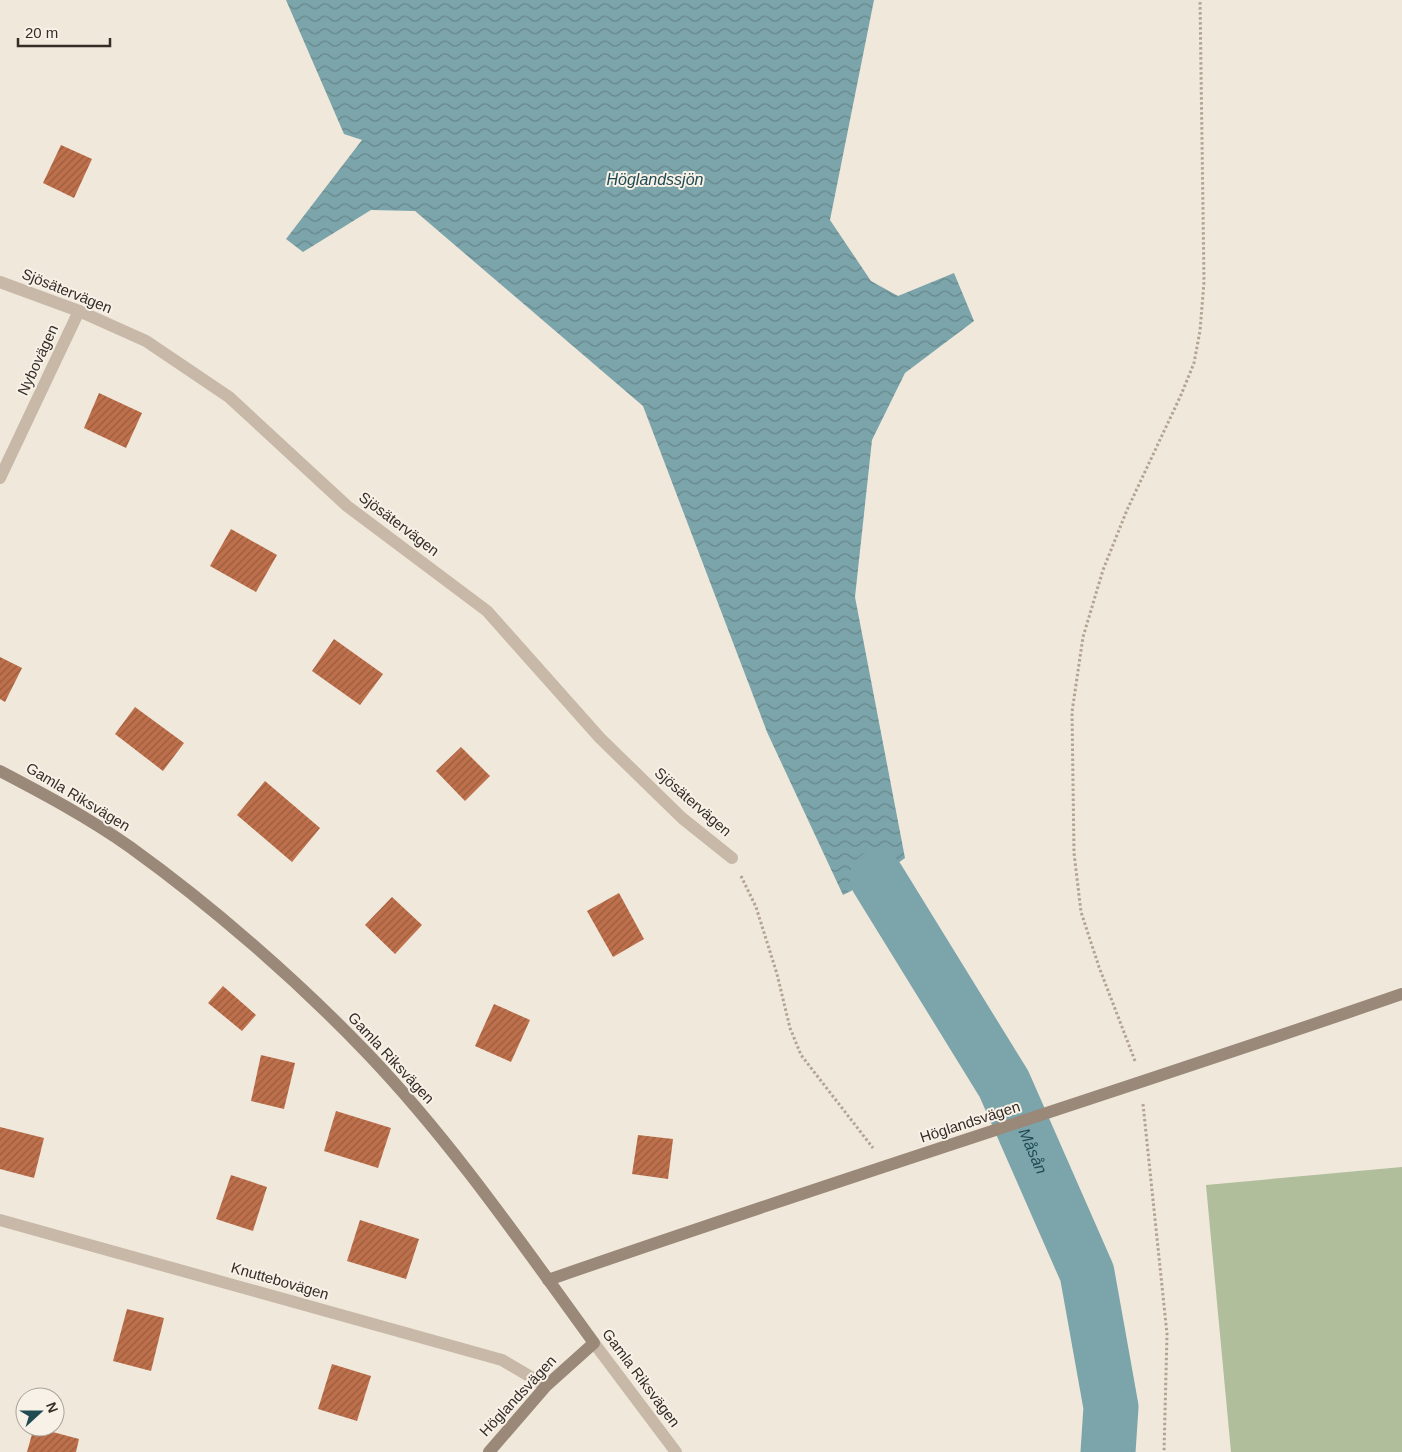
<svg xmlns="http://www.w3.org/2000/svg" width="1402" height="1452" font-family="Helvetica,sans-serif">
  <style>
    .garden { fill: #b0be9c }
    .water { fill: url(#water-waves) }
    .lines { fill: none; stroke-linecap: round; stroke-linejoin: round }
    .river { stroke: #7ca5ab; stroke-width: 55 }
    .building { fill: url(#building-hatch) }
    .path { stroke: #b3a392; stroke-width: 3; stroke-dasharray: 2.5 2.5; stroke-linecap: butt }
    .street { stroke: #c7b8a8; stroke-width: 12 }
    .secondary { stroke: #9a8879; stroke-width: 12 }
    .labels { text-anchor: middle; stroke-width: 4; stroke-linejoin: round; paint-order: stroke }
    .street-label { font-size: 15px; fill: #342d28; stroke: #f8f1e7 }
    .water-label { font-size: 16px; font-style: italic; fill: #204b53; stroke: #f8f1e7 }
  </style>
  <defs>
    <pattern id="water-waves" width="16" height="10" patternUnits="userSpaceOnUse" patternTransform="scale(1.25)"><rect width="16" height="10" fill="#7ca5ab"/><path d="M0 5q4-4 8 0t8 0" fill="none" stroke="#66878b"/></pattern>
    <pattern id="building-hatch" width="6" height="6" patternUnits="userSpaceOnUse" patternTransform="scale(1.25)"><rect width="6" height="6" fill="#bd704b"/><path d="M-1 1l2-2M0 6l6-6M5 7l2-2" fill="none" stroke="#9a5c3e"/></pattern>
  </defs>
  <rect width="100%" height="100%" fill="#f0e8db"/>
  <polygon class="garden" points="1402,1167 1402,1452 1231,1452 1206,1185"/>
  <polygon class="water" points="286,0 874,0 830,220 871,281 898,296 954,273 974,321 905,373 872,440 855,597 905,858 877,878 843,895 767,732 643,406 415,211 371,210 303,252 286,239 362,140 344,134"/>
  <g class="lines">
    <path class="river" id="s1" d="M877 878 1004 1084 1087 1273 1111 1407 1108 1452"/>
  </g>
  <g class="building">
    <polygon points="61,145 92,159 74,198 43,183"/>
    <polygon points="99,393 142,413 126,448 84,428"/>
    <polygon points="231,529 277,555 256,592 210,566"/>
    <polygon points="334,639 383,674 360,705 312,671"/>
    <polygon points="0,657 22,668 5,702 0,699"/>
    <polygon points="135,707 184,743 163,771 115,734"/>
    <polygon points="461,747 490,776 465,801 436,771"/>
    <polygon points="265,781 320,828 292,862 237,815"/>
    <polygon points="619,893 644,939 613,957 587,911"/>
    <polygon points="392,897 422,925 395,954 365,925"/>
    <polygon points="223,986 256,1015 242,1031 208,1003"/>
    <polygon points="494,1004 530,1020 511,1062 475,1046"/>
    <polygon points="261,1055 295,1063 284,1109 251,1101"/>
    <polygon points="336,1111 391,1128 378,1168 324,1151"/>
    <polygon points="0,1127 44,1138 34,1178 0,1169"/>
    <polygon points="638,1135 673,1139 668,1179 632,1174"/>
    <polygon points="231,1175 267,1187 253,1231 216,1219"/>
    <polygon points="360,1220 419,1239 406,1279 347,1261"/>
    <polygon points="127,1309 164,1318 151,1371 113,1361"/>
    <polygon points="332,1364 371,1376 357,1421 318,1409"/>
    <polygon points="34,1427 79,1439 76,1452 27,1452"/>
  </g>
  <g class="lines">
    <g class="path">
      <polyline points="741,876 756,907 777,974 790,1028 801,1055 873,1148"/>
      <polyline points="1135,1061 1099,967 1081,912 1074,853 1072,712 1083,637 1103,570 1127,510 1181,395 1194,363 1200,331 1204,282 1200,0"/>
      <polyline points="1143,1104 1167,1334 1164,1452"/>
    </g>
    <g class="street">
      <polyline points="0,282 79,311 146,341 229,397 347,506 487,611 600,738 682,818 732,858"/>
      <polyline points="0,478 79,311"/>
      <polyline points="0,1220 502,1360 546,1386"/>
      <polyline points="594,1343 676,1452"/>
    </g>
    <g class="secondary">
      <path d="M0 771C44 794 89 818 130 847 212 906 297 980 367 1053 452 1142 522 1244 594 1343L546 1386 489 1452"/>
      <path d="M548 1280C832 1181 1118 1092 1402 994"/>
    </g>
  </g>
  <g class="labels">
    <g class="street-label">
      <text transform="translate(67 291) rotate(22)" y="5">Sjösätervägen</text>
      <text transform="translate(38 360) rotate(-65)" y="5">Nybovägen</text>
      <text transform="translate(399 524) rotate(37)" y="5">Sjösätervägen</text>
      <text transform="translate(78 797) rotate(31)" y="5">Gamla Riksvägen</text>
      <text transform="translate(693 802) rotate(41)" y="5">Sjösätervägen</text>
      <text transform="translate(391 1058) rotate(47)" y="5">Gamla Riksvägen</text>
      <text transform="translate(970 1122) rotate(-18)" y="5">Höglandsvägen</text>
      <text transform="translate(280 1281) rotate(16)" y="5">Knuttebovägen</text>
      <text transform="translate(641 1378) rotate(53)" y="5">Gamla Riksvägen</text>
      <text transform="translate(518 1396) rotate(-47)" y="5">Höglandsvägen</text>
    </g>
    <g class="water-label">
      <text x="655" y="185">Höglandssjön</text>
      <text dy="6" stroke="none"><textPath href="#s1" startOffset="315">Måsån</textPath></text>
    </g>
  </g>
  <g transform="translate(40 1412) rotate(69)"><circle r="24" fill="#f8f1e7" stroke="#aaa39b"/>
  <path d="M0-4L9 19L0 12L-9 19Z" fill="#204b53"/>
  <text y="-8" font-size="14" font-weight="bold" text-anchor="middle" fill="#342d28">N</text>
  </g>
  <path d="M18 38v8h92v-8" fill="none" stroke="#342d28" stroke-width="2.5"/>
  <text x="25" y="38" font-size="15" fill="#342d28" stroke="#f8f1e7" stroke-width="4" paint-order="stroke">20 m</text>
</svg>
